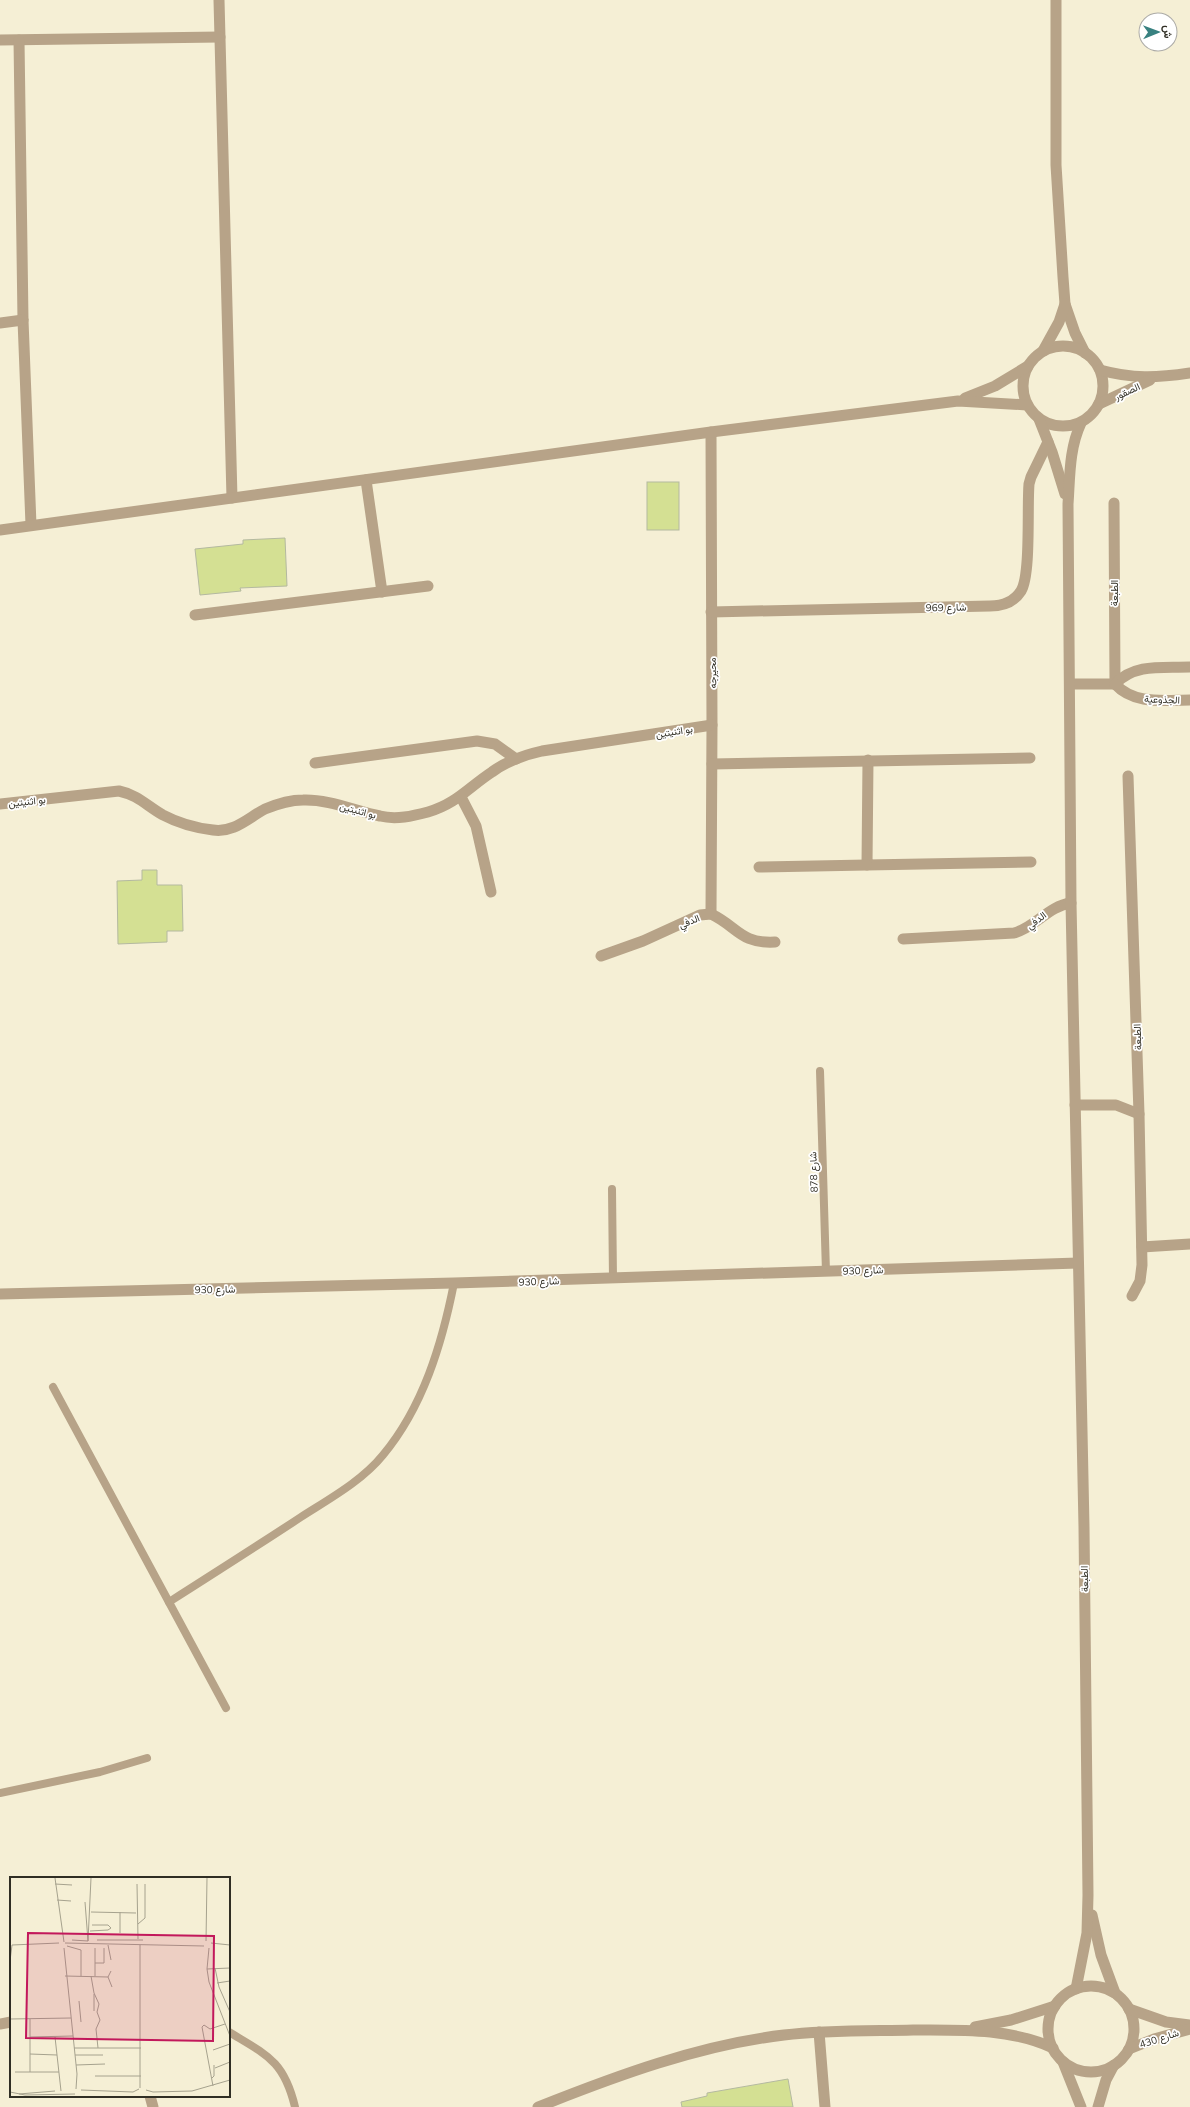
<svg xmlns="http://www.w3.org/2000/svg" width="1190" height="2107" font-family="Mulish,Vazirmatn,sans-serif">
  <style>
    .building { fill: #d4e093; stroke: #b4b9a0 }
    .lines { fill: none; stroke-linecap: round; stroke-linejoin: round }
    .service { stroke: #b7a388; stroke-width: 8 }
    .minor { stroke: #b7a388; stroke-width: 11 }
    .labels { text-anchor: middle; stroke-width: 3.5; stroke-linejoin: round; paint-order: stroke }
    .street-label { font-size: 10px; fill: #302e24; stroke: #fff }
    .inset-road { fill: none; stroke: #a6a28e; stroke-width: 1 }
    .view { fill: #c2185b; fill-opacity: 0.15; stroke: #c2185b; stroke-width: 2 }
    .inset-edge { fill: none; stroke: #302e24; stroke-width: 2 }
  </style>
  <rect width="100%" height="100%" fill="#f5efd5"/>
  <g class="building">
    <rect x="647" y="482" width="32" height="48"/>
    <polygon points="285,538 287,586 240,588 241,591 200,595 195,549 243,544 243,540"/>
    <polygon points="142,870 157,870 157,885 182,885 183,931 167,931 167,942 118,944 117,881 142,880"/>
    <polygon points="788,2079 793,2107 682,2107 681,2102 707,2096 707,2093"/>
  </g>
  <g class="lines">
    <g class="service">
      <polyline points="820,1071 826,1272"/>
      <polyline points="612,1189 613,1278"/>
      <polyline points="53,1387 226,1708"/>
      <path d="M169 1602C213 1574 257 1546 301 1517 329 1499 362 1481 383 1455 423 1407 442 1344 454 1283"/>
      <polyline points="0,1793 100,1772 147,1758"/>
      <path d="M229 2032C267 2055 284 2061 295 2107"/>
    </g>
    <g class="minor">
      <polyline points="219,0 232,498"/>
      <polyline points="1056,0 1056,165 1063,277 1065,304 1075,333 1085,353"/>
      <polyline points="0,40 220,37"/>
      <polyline points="19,40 23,320 31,525"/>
      <polyline points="0,323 23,320"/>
      <circle cx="1063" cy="386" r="40"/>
      <polyline points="1043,351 1059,322 1065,304"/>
      <path d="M1100 370C1133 379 1156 378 1190 373"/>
      <polyline points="965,398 995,386 1028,366"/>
      <polyline points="1099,404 1150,380"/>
      <polyline points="1039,419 1052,452 1065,494"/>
      <polyline points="711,432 712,725 711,914"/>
      <polyline points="366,480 382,592"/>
      <polyline points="1114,503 1115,684"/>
      <polyline points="0,530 711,432 958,401 1027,405"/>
      <path d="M711 612 990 606C1003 606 1014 602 1021 591 1031 575 1027 507 1029 484L1031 477 1048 442"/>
      <polyline points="195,615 428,586"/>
      <path d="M1070 684H1115C1135 663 1163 668 1190 667"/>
      <path d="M1115 684C1134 705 1164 700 1190 700"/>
      <polyline points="868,760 867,865 1031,862"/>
      <polyline points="315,763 477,741 495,744 516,759"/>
      <polyline points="712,764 1030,758"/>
      <polyline points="1128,776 1139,1114 1142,1265 1140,1281 1132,1296"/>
      <polyline points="461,797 476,826 491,892"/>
      <path d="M0 804 119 791C138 795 147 806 163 815 178 823 196 828 213 830 234 833 248 818 265 809 277 804 290 800 303 800 329 799 355 811 380 816 396 820 413 816 428 812 456 804 469 787 492 772 507 761 524 755 542 751L712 725"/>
      <polyline points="759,867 867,865"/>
      <path d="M903 939 1014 933C1036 927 1048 906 1071 903"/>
      <path d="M601 956 643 941 700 915 711 914C737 926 740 944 775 942"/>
      <polyline points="1075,1105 1116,1105 1139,1114"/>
      <polyline points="1142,1247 1190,1244"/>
      <polyline points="0,1294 454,1283 1078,1263"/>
      <polyline points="1092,1915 1101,1955 1115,1993"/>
      <circle cx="1091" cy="2029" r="43"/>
      <path d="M1076 1989 1087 1933 1088 1895 1084 1527 1071 903 1068 504C1070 476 1069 449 1081 423"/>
      <polyline points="1129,2009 1166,2022 1190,2025"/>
      <polyline points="0,2024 11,2022"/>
      <polyline points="975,2027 1011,2020 1055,2006"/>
      <polyline points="819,2032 825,2107"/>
      <polyline points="1129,2049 1154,2039 1190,2029"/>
      <polyline points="1063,2062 1081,2107"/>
      <polyline points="150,2096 153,2107"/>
      <path d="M538 2107C616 2076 699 2045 784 2035 827 2030 870 2031 913 2030 960 2030 1010 2028 1053 2048"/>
      <polyline points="1098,2107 1106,2080 1114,2065"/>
    </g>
  </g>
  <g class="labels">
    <g class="street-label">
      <text transform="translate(1127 391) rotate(-25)" y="4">الصقور</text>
      <text transform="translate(1114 593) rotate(-90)" y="4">الطبعة</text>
      <text transform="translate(946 607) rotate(-1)" y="4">شارع 969</text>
      <text transform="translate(712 673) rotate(-91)" y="4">محيرجه</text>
      <text transform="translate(1162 699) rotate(2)" y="4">الجذوعية</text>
      <text transform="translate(674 731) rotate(-9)" y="4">بو اثنيتين</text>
      <text transform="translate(27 801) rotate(-6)" y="4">بو اثنيتين</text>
      <text transform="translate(358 810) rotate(15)" y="4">بو اثنيتين</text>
      <text transform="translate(1036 920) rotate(-37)" y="4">الدفي</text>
      <text transform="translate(689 921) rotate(-22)" y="4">الدفي</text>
      <text transform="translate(1137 1037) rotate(-92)" y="4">الطبعة</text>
      <text transform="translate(813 1172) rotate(-92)" y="4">شارع 878</text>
      <text transform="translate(863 1270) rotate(-2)" y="4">شارع 930</text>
      <text transform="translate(539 1281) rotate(-2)" y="4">شارع 930</text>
      <text transform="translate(215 1289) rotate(-1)" y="4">شارع 930</text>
      <text transform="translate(1084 1579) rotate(-91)" y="4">الطبعة</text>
      <text transform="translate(1159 2038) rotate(-18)" y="4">شارع 430</text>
    </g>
  </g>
  <g transform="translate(10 1877)">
    <rect width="220" height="220" fill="#f5efd5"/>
    <path class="inset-road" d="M45 1 54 65M45 7 62 8M127 7 128 62M47 23 61 24M75 25 78 64M81 35 126 36M110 35V56M128 47 135 41V7M80 54 98 53 101 51 98 48H82M62 63 78 64M87 63H133M78 64 81 1M196 64 197 1M55 66 194 69M201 66 220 68M98 68 101 83M130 68V211M57 69 71 73V99M54 71 67 197 66 212M85 71V99M199 71 197 92 199 105 220 159M0 84 2 68 49 66M85 86H94V71M205 91 209 110 220 135M197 92 220 91M101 94 98 100 102 110M55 99 98 100M81 99 84 116 89 127 87 135 90 143 86 152 88 171M207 106 220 104M84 117V134M69 124 71 145M0 142 61 141M20 142V195M20 160 63 159M45 160 51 214M64 171H131M203 173 220 167M20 177 47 178M65 178H93M66 188 95 187M205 191 220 185M5 195H49M85 199H131M202 201 204 199V188M203 209 192 150 194 148 200 152 215 147M71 213 123 215 129 212M136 213 143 215 182 214 220 203M0 215 15 218 65 217M9 217 45 214"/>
    <path class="view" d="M18 56 204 59 203 164 16 161Z"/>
    <rect width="220" height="220" class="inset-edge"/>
  </g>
  <g transform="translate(1158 32) rotate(89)"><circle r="19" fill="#ffffff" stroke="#acaba7"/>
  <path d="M0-3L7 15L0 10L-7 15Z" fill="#388180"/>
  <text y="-6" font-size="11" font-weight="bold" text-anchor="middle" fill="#302e24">ش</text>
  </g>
</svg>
